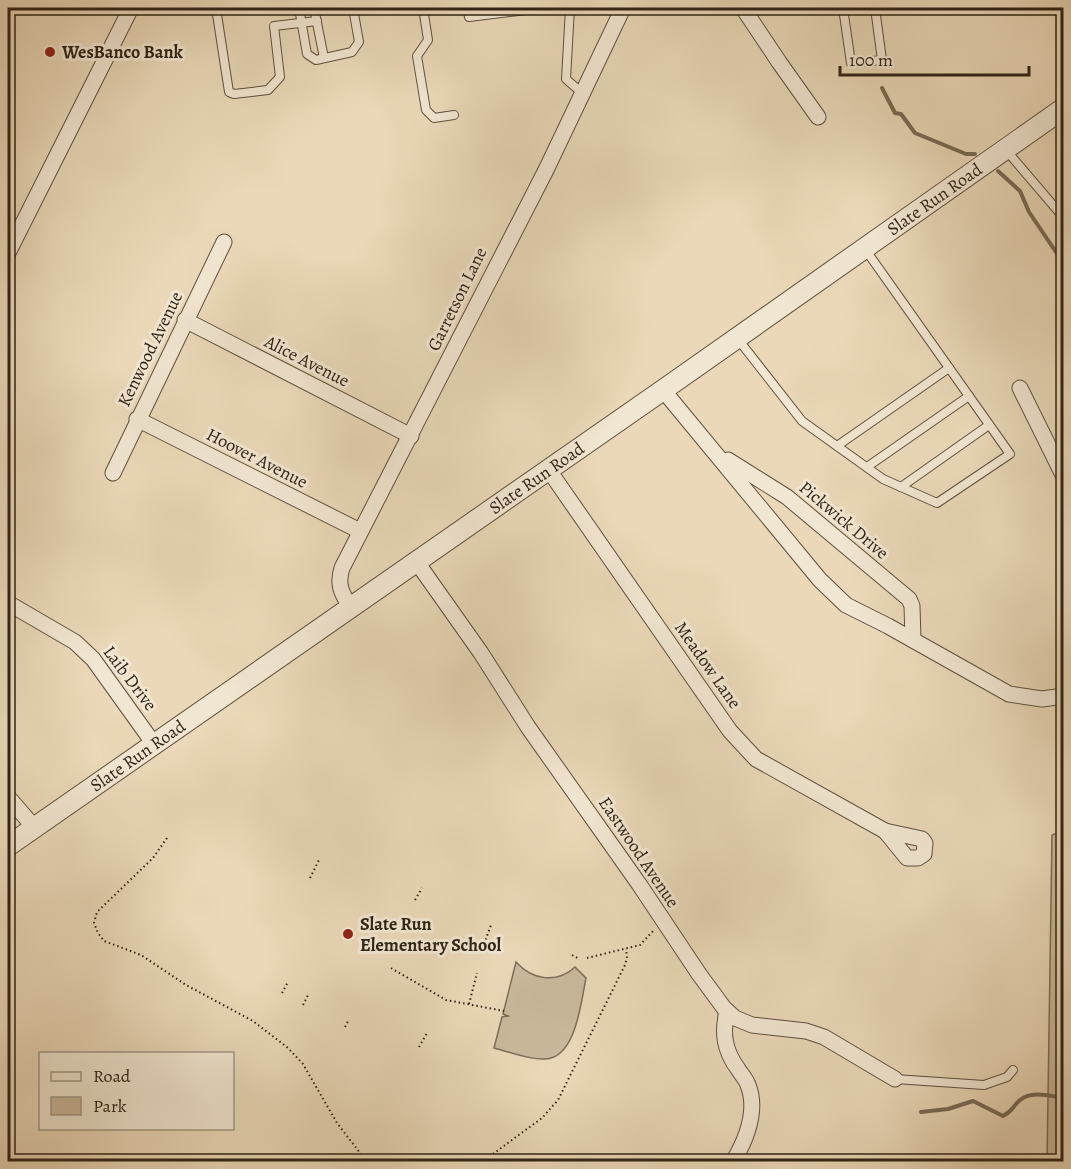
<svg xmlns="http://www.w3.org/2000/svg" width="1071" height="1169" font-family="Alegreya,serif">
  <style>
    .green { fill: #cab99c; stroke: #7c6e59; stroke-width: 1.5 }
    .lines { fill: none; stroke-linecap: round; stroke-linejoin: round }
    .stream { stroke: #796a56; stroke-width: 4 }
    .service-casing { stroke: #5e503e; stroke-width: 10 }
    .minor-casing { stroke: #5e503e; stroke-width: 17 }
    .tertiary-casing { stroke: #5e503e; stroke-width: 22 }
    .path { stroke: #2f2316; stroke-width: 2; stroke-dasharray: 1.5 3; stroke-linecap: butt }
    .service { stroke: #f1e6d1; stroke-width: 8 }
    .minor { stroke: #f1e6d1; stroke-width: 15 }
    .tertiary { stroke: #f1e6d1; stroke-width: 20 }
    .poi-dot { fill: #8f2418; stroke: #f1e6d1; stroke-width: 2 }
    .labels { text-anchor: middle; stroke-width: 6; stroke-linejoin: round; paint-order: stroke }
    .poi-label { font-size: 18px; font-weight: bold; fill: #2f2316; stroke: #f1e6d1; text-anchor: start }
    .street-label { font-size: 18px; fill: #2f2316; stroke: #f1e6d1 }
  </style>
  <rect width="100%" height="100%" fill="#ead8b8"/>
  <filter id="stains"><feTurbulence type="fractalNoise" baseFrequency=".00333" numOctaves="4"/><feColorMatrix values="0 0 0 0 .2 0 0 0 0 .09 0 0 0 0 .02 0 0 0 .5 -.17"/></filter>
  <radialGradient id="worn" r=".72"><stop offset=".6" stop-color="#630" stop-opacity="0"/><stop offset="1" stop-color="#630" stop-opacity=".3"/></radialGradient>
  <g class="green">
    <polygon points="1063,831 1064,1161 1047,1162 1052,835"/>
    <path d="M516 962C532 980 557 984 575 967L586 978C581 1002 576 1058 545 1059 529 1060 510 1052 494 1048L502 1017 508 1016 503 1014Z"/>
  </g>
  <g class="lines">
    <g class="stream">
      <polyline points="882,88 895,113 901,114 915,133 966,154 975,154"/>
      <polyline points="998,171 1020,191 1029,212 1064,264"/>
      <path d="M921 1112 948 1109 973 1101 1003 1116C1013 1111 1013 1106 1020 1100 1032 1090 1050 1096 1064 1098"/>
    </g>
    <g class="service-casing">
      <g id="service">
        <polyline points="216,8 229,92 234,94 268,90 280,77 274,26 317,21"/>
        <polyline points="299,8 307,54 316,60 352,52 359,42 353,8"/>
        <polyline points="314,8 324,58"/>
        <polyline points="423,8 428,40 417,56 426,110 434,118 454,115"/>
        <polyline points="467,8 469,17 544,8"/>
        <polyline points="570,8 566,79 582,93"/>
        <polyline points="843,8 851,63 882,60 875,8"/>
        <polyline points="1006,150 1064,218"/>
        <polyline points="737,338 802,421 883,479 937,503 1010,454 865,249"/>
        <polyline points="837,446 949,368"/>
        <polyline points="867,467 969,396"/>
        <polyline points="901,487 989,425"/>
        <polyline points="895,1079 984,1085 1007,1077 1013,1070"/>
      </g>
    </g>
    <g class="minor-casing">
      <g id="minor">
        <polyline points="743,8 779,62 818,117"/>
        <polyline points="8,253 131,8"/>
        <polyline points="185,320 411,436"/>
        <polyline points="1020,388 1064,477"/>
        <polyline points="663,390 820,580 846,605 888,626 1009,694 1042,699 1064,696"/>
        <polyline points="137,419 360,531"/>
        <polyline points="728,460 787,497 909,599 912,606 913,640"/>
        <polyline points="548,469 730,731 756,759 885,831"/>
        <polyline points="113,473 224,242"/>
        <polyline points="416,561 481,653 528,727 639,884 699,974 724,1008 735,1018 752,1025 806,1031 824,1037 895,1079"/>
        <polyline points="8,603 75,642 93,659 154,744"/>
        <path d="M350 606C341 593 337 584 342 568L546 170 623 8"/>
        <polyline points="8,797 34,827"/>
        <polygon points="885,831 922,839 925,843 924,854 918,858 907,858"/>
        <path d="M727 1011C722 1033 724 1050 738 1069 741 1074 746 1079 748 1085 758 1110 746 1140 733 1162"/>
      </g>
    </g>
    <g class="tertiary-casing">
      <g id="tertiary">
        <path id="s1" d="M8 846 663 390 1064 108"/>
      </g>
    </g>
    <g class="path">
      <polyline points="167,838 153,858 97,912 94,923 98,933 104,941 141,955 186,985 253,1021 288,1048 303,1064 337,1123 367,1162"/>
      <polyline points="310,878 320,858"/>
      <polyline points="415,900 422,888"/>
      <polyline points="484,944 491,925"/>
      <polyline points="572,955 579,959"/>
      <polyline points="587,958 640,945 654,930"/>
      <polyline points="391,968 446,1000 504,1011"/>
      <polyline points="282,993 288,982"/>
      <polyline points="469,1004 477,973"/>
      <polyline points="303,1005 309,993"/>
      <polyline points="345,1027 349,1019"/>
      <polyline points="419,1047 427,1033"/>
      <polyline points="482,1162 542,1118 558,1100 625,965 627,958 626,949"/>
    </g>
    <use href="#service" class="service"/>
    <use href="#minor" class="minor"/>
    <use href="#tertiary" class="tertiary"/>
  </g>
  <g class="poi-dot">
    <circle cx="50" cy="52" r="6"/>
    <circle cx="348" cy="934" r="6"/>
  </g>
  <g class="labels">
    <g class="poi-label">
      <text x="62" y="58">WesBanco Bank</text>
      <text x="360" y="930">Slate Run<tspan x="360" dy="21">Elementary School</tspan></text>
    </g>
    <g class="street-label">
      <text dy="6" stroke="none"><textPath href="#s1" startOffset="1130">Slate Run Road</textPath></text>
      <text transform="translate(457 299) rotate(-64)" y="6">Garretson Lane</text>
      <text transform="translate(150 349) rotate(-64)" y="6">Kenwood Avenue</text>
      <text transform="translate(307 361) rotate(27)" y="6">Alice Avenue</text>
      <text transform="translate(257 458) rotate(27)" y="6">Hoover Avenue</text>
      <text dy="6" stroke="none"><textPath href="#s1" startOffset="644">Slate Run Road</textPath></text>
      <text transform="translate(844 520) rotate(40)" y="6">Pickwick Drive</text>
      <text transform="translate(708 665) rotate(55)" y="6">Meadow Lane</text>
      <text transform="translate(130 678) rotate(53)" y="6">Laib Drive</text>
      <text dy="6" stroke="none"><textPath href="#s1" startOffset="158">Slate Run Road</textPath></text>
      <text transform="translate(639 852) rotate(56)" y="6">Eastwood Avenue</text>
    </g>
  </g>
  <rect width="1071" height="1169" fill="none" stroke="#ead8b8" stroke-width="30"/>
  <rect x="9" y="9" width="1053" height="1151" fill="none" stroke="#2f2316" stroke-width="3"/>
  <rect x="15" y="15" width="1041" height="1139" fill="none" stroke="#2f2316" stroke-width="1.5"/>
  <rect x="39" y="1052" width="195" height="78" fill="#f1e6d1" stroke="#a39886" stroke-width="1.5"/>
  <rect x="51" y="1072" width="30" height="9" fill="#f1e6d1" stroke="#a39886" stroke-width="1.5"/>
  <text x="93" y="1082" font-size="18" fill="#2f2316">Road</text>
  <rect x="51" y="1097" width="30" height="18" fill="#cab99c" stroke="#a39886" stroke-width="1.5"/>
  <text x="93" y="1112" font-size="18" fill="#2f2316">Park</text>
  <path d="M840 66v9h189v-9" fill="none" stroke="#2f2316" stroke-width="3"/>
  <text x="849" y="66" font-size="18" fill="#2f2316" stroke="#f1e6d1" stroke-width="4.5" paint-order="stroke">100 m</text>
  <rect width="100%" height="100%" filter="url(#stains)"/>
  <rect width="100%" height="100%" fill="url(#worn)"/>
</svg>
